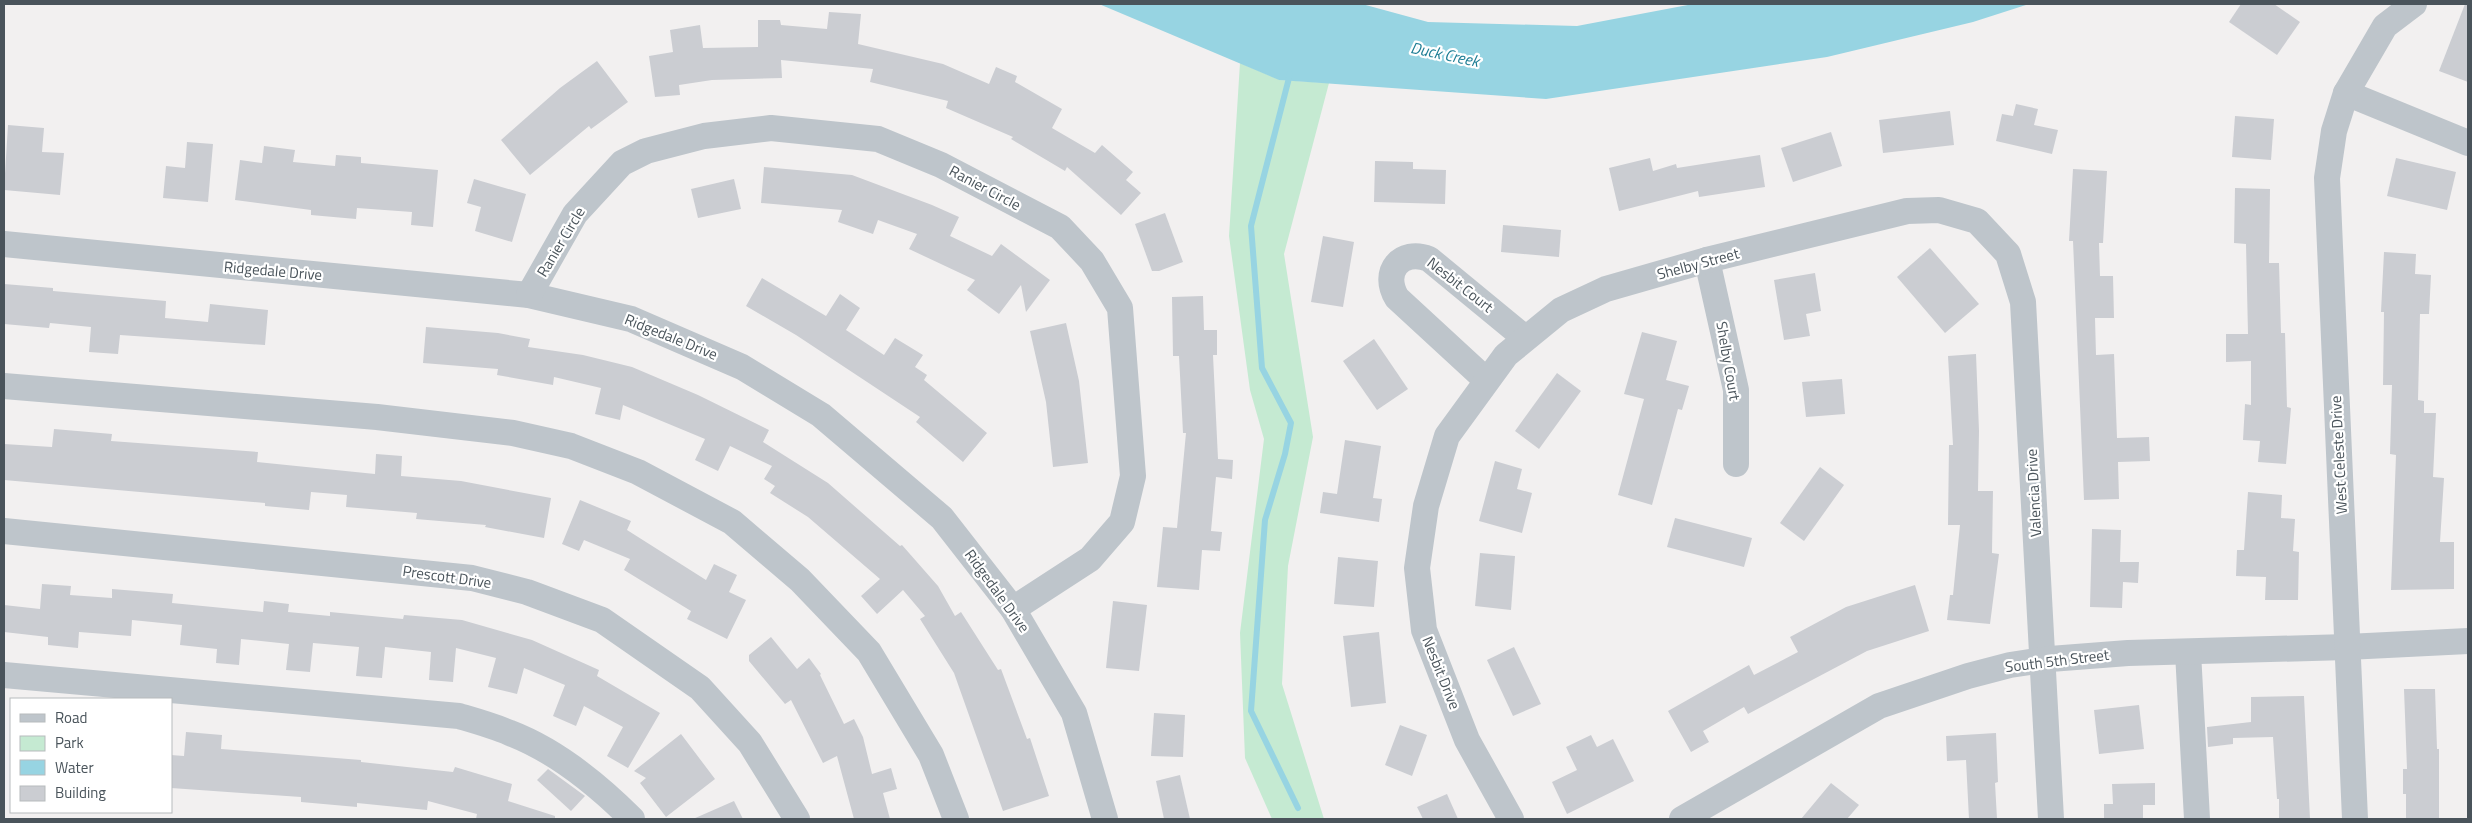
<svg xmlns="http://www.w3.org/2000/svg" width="2472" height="823" font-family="'Titillium Web',sans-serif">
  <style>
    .green { fill: #c5ead2 }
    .water { fill: #97d4e2 }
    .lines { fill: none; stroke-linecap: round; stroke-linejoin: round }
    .stream { stroke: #97d4e2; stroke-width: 6 }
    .building { fill: #cbcdd2 }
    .minor { stroke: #bec5cb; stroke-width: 26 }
    .labels { text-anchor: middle; stroke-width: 4.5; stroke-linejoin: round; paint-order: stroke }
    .street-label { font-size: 15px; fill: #4a545b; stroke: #fff }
    .water-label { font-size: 16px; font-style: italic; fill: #1d7d94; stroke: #fff }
  </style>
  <rect width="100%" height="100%" fill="#f2f0f0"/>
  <polygon class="green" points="1240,63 1280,80 1329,83 1284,254 1313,437 1288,566 1282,684 1324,819 1272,819 1245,758 1240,633 1264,439 1250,390 1229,236"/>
  <polygon class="water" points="1099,4 1362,4 1428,22 1577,26 1693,4 2029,4 1973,22 1827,57 1546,99 1279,80"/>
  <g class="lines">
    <polyline class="stream" points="1290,74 1251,226 1262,368 1291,423 1285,454 1265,520 1251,711 1298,808"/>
  </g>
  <g class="building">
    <polygon points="2241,4 2274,4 2300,22 2277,55 2229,22"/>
    <polygon points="2465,4 2468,4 2468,82 2439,71"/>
    <polygon points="829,12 861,14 858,44 943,64 989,84 996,67 1017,76 1015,82 1062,109 1052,128 1095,153 1102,145 1133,172 1126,180 1141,193 1121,215 1067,167 1065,171 1011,139 1013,137 946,108 948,101 870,82 873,69 781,60 782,78 712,80 679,85 680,95 655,97 649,56 673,52 670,30 700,25 703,48 758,47 758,20 780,20 781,25 827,29"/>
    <polygon points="597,61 628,102 591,129 589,126 530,175 501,140 560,88"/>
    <polygon points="2016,104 2038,109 2034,125 2058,130 2052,154 1996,141 2002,114 2013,116"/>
    <polygon points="1950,111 1954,145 1883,153 1879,120"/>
    <polygon points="2235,116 2274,119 2271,160 2232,157"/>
    <polygon points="8,125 44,128 42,152 64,153 60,195 4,190"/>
    <polygon points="1831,132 1842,166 1793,182 1781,148"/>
    <polygon points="187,142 213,144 208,202 163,198 166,166 185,168"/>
    <polygon points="264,146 295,150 293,162 335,166 336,155 361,157 361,163 438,170 433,227 411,225 412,212 357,208 356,219 311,215 311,210 235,200 240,160 262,163"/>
    <polygon points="1760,155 1765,187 1699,197 1698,191 1619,211 1609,168 1650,158 1653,171 1676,164 1677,168"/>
    <polygon points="2396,158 2456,172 2447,210 2387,196"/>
    <polygon points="1375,161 1413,162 1413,169 1446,170 1445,204 1374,202"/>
    <polygon points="764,167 852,175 932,205 959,217 950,236 992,256 1001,244 1050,280 1026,312 1021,285 999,314 967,290 975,280 909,249 917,234 878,220 873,234 838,222 842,210 761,203"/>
    <polygon points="2073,169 2107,171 2103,243 2099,243 2100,276 2113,276 2114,318 2095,318 2096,355 2114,354 2117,438 2149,437 2150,461 2118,462 2119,499 2084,500 2073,241 2069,241"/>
    <polygon points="474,179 526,194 512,242 475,231 481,207 467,203"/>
    <polygon points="734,179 741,209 698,218 691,189"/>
    <polygon points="2235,188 2270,189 2269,263 2279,263 2281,333 2285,333 2287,407 2291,408 2286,464 2258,462 2260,441 2243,440 2245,404 2251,405 2251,361 2226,362 2226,334 2248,334 2246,244 2234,243"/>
    <polygon points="1165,213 1183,262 1159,271 1152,271 1135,224"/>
    <polygon points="1503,225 1561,230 1559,257 1501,252"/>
    <polygon points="1323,236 1354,242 1343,307 1311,302"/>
    <polygon points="1930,248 1979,304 1945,333 1897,277"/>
    <polygon points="2384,252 2416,254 2415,274 2431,275 2429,314 2420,314 2418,400 2424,401 2424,413 2436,413 2433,477 2444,478 2440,542 2454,542 2454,589 2391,590 2396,455 2390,454 2392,385 2383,385 2384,312 2381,312"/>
    <polygon points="1815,273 1821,311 1806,314 1810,336 1784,340 1774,280"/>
    <polygon points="762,278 826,316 840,294 860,308 846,330 884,355 895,338 923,355 915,367 927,375 924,380 987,433 963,462 916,422 920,417 796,335 746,306"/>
    <polygon points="4,284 53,288 53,291 166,301 165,318 208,322 210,304 268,310 265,345 120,335 118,354 89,352 91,327 50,323 49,328 4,324"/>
    <polygon points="1203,296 1204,330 1217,330 1217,355 1213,355 1218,459 1233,460 1232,479 1216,477 1211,531 1222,532 1220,551 1202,550 1199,590 1157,587 1163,527 1177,528 1186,433 1183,433 1179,356 1173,356 1172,297"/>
    <polygon points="1066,323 1079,381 1088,463 1053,467 1046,402 1030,331"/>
    <polygon points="426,327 498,333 530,339 528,347 583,355 632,367 698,395 769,430 763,442 828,483 900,546 902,545 938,586 955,616 961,612 998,670 1001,669 1027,739 1030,738 1049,796 1003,811 954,673 920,619 925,616 903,590 877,614 861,596 880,579 808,517 770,493 775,486 764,479 772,466 730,446 718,471 695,460 705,439 623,405 620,420 595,414 601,388 554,377 553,385 497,375 498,369 423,363"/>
    <polygon points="1642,332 1677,341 1666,380 1689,386 1682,410 1678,409 1652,505 1618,495 1644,399 1624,394"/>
    <polygon points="1374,339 1408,389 1377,410 1343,361"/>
    <polygon points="1976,354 1979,431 1978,491 1993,491 1992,553 1999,554 1990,624 1947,620 1950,595 1953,595 1960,525 1948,525 1949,445 1953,445 1948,356"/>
    <polygon points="1557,373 1581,391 1539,449 1515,431"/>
    <polygon points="1842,379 1845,414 1806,417 1802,382"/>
    <polygon points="54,429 112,434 111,441 258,452 257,462 375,474 376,454 402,456 401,476 461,481 551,498 544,538 485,527 486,525 416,519 417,513 346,507 347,495 311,492 309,510 265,506 265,503 4,480 4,444 52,447"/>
    <polygon points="1345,440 1381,446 1373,498 1382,499 1379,522 1320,513 1323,492 1337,494"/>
    <polygon points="1495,461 1522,469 1517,489 1532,493 1522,533 1479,521"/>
    <polygon points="1820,467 1844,485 1804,541 1780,523"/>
    <polygon points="2248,492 2282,495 2281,518 2295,519 2293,551 2299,552 2298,600 2265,600 2266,577 2236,576 2237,550 2244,550"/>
    <polygon points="580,500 631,521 627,530 706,580 714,564 737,575 729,592 746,600 727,639 687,619 691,611 624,570 630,559 584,540 579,551 562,544"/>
    <polygon points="1675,518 1752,538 1744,567 1667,547"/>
    <polygon points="2092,529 2121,530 2120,562 2139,562 2138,583 2123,582 2122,608 2090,607"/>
    <polygon points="1480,553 1515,556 1511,610 1475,606"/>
    <polygon points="1338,557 1378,561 1374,607 1334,604"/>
    <polygon points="42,584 71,586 70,595 112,598 112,589 173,594 172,603 263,612 264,601 289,604 288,612 330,616 330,612 403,619 404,615 462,620 532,640 599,670 597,676 660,713 628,768 607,756 623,727 584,706 576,726 553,716 565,685 524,668 517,694 488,687 496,658 456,648 453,682 429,680 431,652 385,647 382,678 356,676 359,647 313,643 310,672 286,670 289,644 241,639 239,665 216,663 217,649 180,645 182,625 132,620 131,636 79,632 78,648 48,645 48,637 4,632 4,605 40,609"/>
    <polygon points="1915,585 1929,631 1867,651 1748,714 1744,707 1703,731 1709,742 1691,752 1668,711 1749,665 1754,675 1798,652 1790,637 1846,607"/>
    <polygon points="1113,601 1147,605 1139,671 1106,668"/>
    <polygon points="1379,632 1386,703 1351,707 1343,636"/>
    <polygon points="771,637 797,669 809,658 821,674 820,675 844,724 854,719 863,737 872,774 891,768 897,789 883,793 890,819 854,819 837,756 823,763 791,700 785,704 749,661 749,655"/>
    <polygon points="1514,647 1541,704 1513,716 1487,660"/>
    <polygon points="2404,689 2435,689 2437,749 2439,749 2439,819 2406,819 2406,794 2403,794 2403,769 2407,769"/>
    <polygon points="2304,696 2310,819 2279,819 2279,799 2277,799 2273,737 2233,738 2233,744 2208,747 2207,727 2251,722 2251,697"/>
    <polygon points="2139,705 2144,749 2099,754 2094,710"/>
    <polygon points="1154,713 1185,715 1183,757 1151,756"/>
    <polygon points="1400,725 1427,735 1412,776 1385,765"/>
    <polygon points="186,732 222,735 221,749 361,760 361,762 453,772 455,767 512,784 508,801 555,816 555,819 476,819 477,814 428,801 427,810 357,803 357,807 301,802 301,797 171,788 171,755 184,756"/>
    <polygon points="1996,733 1998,782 1995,783 1997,819 1969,819 1966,760 1947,761 1946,736"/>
    <polygon points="681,734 715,779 666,817 640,783 646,778 634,771"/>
    <polygon points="1591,735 1597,747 1613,739 1634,781 1567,814 1552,782 1577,770 1566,747"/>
    <polygon points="548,769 585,796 571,811 537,780"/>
    <polygon points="1180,775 1190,819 1164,819 1156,781"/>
    <polygon points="1831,783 1859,805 1847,819 1801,819"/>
    <polygon points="2155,783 2155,805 2143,805 2143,819 2104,819 2104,804 2113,804 2112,784"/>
    <polygon points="1447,794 1458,819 1423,819 1417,807"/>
    <polygon points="734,801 743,819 693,819"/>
  </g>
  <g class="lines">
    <g class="minor">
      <polyline points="2346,93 2468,143"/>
      <polyline points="4,244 529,295 631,319 742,367 821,415 942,518 1013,609 1074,713 1105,819"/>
      <polyline points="1707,260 1736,390 1736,464"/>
      <polyline points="529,295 575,214 622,163 646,151 704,136 771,128 878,139 941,165 1060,227 1092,261 1120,308 1133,476 1122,522 1090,559 1013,609"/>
      <path d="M1486 380 1397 298C1381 272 1401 248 1429 259L1525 338"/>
      <polyline points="4,386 377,417 513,433 571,446 638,472 732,522 800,580 869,652 931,755 956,819"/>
      <polyline points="4,531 472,578 527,592 602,620 700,688 750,743 797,819"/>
      <polyline points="2188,652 2197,819"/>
      <path d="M4 675 459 716C476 721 494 726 510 733 557 751 597 784 632 819"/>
      <polyline points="1511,819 1467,740 1424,630 1417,568 1426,506 1447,436 1506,355 1561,310 1606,289 1707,260 1907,211 1939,210 1977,221 2008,254 2023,302 2051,819"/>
      <polyline points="1682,819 1879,706 1968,676 2010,665 2050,659 2128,653 2347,647 2468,641"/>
      <polyline points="2355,819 2327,178 2334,131 2346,93 2385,26 2414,4"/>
    </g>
  </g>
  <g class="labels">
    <g class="street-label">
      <text transform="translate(985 188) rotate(28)" y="5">Ranier Circle</text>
      <text transform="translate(561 242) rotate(-59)" y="5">Ranier Circle</text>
      <text transform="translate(1698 264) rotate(-15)" y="5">Shelby Street</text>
      <text transform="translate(273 271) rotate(5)" y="5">Ridgedale Drive</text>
      <text transform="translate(1460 285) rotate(38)" y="5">Nesbit Court</text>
      <text transform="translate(671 337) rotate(22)" y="5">Ridgedale Drive</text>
      <text transform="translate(1728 361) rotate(80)" y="5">Shelby Court</text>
      <text transform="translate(2339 455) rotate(-93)" y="5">West Celeste Drive</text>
      <text transform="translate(2034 493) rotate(-93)" y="5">Valencia Drive</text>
      <text transform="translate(447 577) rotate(8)" y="5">Prescott Drive</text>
      <text transform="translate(997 591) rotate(54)" y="5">Ridgedale Drive</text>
      <text transform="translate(2057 661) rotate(-7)" y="5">South 5th Street</text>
      <text transform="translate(1441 673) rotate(68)" y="5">Nesbit Drive</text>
    </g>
    <g class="water-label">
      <text transform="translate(1445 54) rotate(12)" y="6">Duck Creek</text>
    </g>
  </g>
  <rect width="2472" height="823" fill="none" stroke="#4a545b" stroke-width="10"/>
  <rect x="10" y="698" width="162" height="115" fill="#ffffff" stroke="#b7bbbd"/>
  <rect x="20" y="714" width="25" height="8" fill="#bec5cb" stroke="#b7bbbd"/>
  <text x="55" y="723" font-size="15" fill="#4a545b">Road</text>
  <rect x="20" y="736" width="25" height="15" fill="#c5ead2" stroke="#b7bbbd"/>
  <text x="55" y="748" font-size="15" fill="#4a545b">Park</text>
  <rect x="20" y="760" width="25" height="15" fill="#97d4e2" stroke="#b7bbbd"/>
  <text x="55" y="773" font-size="15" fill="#4a545b">Water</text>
  <rect x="20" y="786" width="25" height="15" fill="#cbcdd2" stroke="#b7bbbd"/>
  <text x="55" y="798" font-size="15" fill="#4a545b">Building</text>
</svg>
